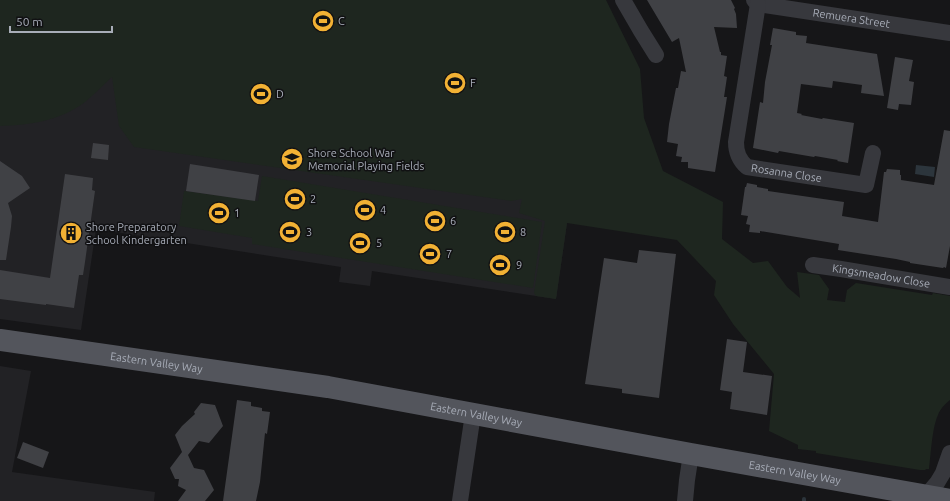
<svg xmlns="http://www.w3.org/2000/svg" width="950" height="501" font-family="Ubuntu,sans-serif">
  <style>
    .built { fill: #222225 }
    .green { fill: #1e261f }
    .water { fill: #2c353c }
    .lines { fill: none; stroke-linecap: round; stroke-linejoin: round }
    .stream { stroke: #2c353c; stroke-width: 4 }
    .building { fill: #404145 }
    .minor { stroke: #37383d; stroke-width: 16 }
    .primary { stroke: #53555c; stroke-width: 22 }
    .labels { text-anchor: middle; stroke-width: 3; stroke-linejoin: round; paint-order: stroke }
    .street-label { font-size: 11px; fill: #a8adb8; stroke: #111113 }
    .poi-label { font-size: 11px; fill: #a8adb8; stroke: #111113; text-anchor: start }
  </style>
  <rect width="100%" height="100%" fill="#161618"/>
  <g class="built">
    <polygon points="0,0 591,0 567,223 556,299 372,271 370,286 339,282 341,267 96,229 81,330 0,319"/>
    <polygon points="0,366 31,371 12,472 155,492 154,501 0,501"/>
  </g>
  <g class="green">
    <path d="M0 0H606L640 69 644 118 663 171 723 202 722 239 753 263 768 261 787 287 800 298 797 272 819 275 829 289 827 300 845 302 847 290 856 283 932 295 933 293 950 296V400C945 404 940 409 938 415 932 428 931 454 929 469H926L925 470H920L816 453V451L798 449V445L769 431 774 374 733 324 714 295 716 281 677 240 567 223 556 299 536 296 534 293 545 221 519 213 522 199 511 201 134 147 119 126 112 77C103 85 95 94 85 102 59 121 31 125 0 126Z"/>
    <polygon points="262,176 542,222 533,288 252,244 252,238 179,226 184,191 258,201"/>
  </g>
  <polygon class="water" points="916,165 935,167 934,177 915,174"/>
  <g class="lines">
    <polyline class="stream" points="804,501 804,499"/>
  </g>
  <g class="building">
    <polygon points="647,0 731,0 735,8 734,9 736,14 737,28 714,27 720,52 721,52 721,55 727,56 724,76 727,77 724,97 727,97 715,172 688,168 688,162 681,162 682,157 676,156 678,144 667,142 669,124 676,88 678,88 681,71 686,72 679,38 672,42"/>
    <polygon points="773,28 796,32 796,35 807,36 806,43 877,54 884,96 861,93 862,85 833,81 832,88 801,84 797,113 802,114 801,115 822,119 823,118 854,123 848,163 837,161 838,160 815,156 814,157 779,151 778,153 753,148 760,102 763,103 765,82 772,45 770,45"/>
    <polygon points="895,57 913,60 909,81 914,82 911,105 899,104 898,110 887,108"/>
    <polygon points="944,130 950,131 950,246 946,268 944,267 943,268 910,263 910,262 896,259 838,250 839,244 760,231 760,233 749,232 750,225 746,224 748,216 741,215 745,187 746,187 747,183 757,185 757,187 768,189 768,191 844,202 842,216 878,222 884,172 886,172 887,169 900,170 900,175 901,175 901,180 934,185"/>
    <polygon points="93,143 109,145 108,160 91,158"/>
    <polygon points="0,161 22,176 30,188 8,203 12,216 11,227 6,260 0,260"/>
    <polygon points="190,164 259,175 255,201 186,191"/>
    <polygon points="65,174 93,178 92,190 95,191 85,262 83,275 79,275 74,308 46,304 46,305 0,299 0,270 50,278"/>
    <polygon points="639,250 676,254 659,398 622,393 622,389 585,384 604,258 637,263"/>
    <polygon points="727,339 747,342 743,372 772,376 767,415 730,409 732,392 720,390"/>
    <polygon points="237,400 251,402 251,406 262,408 262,411 270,412 267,434 265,433 260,482 256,501 223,501"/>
    <polygon points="201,403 215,405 223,426 209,443 199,441 188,455 194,468 204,470 214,490 205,501 178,501 186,490 178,486 179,479 175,479 170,468 182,452 175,435 182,426 195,414 194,412"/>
    <polygon points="23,442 49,452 43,468 17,458"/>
  </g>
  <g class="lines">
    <g class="minor">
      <polyline points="623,0 641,31 656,55"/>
      <path id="s1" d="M754 0 758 4 950 33"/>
      <path id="s2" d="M758 4 736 142C736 153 739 160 747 167L866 185 873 153"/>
      <path id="s3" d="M813 265 841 269 950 287"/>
      <polyline points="926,496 937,483 943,473 950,453"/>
      <polyline points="460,501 473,414"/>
      <polyline points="685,501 687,480 691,454"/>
    </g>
    <path class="primary" id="s4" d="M0 340 328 387 691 454 950 500"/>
  </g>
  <defs>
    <g id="stadium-disc" transform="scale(1.15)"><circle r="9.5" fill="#f2b134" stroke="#111113"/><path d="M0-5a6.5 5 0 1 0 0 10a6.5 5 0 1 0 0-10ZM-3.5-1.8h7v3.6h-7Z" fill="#111"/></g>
    <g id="school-disc" transform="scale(1.15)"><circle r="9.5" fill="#f2b134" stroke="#111113"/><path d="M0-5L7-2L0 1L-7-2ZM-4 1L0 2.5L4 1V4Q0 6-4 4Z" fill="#111"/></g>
    <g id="building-disc" transform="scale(1.15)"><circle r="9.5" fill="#f2b134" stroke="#111113"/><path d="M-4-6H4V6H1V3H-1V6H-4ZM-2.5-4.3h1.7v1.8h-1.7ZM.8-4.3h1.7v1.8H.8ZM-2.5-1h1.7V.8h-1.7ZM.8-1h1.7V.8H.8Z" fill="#111"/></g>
  </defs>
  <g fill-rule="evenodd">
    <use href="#stadium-disc" x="323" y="21"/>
    <use href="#stadium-disc" x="455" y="83"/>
    <use href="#stadium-disc" x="261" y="94"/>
    <use href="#school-disc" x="292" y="159"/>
    <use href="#stadium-disc" x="295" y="199"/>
    <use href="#stadium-disc" x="365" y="210"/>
    <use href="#stadium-disc" x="219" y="213"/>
    <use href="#stadium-disc" x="435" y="221"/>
    <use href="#stadium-disc" x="290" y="232"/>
    <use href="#stadium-disc" x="505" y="232"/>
    <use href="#building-disc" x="71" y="233"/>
    <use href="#stadium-disc" x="360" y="243"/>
    <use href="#stadium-disc" x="430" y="254"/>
    <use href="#stadium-disc" x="500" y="265"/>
  </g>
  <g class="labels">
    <g class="street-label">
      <text dy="4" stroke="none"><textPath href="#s1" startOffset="100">Remuera Street</textPath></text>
      <text dy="4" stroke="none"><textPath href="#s2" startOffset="208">Rosanna Close</textPath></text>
      <text dy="4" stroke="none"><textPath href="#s3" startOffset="69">Kingsmeadow Close</textPath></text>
      <text dy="4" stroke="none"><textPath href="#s4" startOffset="158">Eastern Valley Way</textPath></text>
      <text dy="4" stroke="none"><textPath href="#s4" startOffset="482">Eastern Valley Way</textPath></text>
      <text dy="4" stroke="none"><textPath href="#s4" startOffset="806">Eastern Valley Way</textPath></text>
    </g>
    <g class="poi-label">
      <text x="338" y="25">C</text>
      <text x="470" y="87">F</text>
      <text x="276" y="98">D</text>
      <text x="308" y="157">Shore School War<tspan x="308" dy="13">Memorial Playing Fields</tspan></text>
      <text x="310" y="203">2</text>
      <text x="380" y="214">4</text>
      <text x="234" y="217">1</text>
      <text x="450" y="225">6</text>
      <text x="86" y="231">Shore Preparatory<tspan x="86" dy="13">School Kindergarten</tspan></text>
      <text x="306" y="236">3</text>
      <text x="520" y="236">8</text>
      <text x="376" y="247">5</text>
      <text x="446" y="258">7</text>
      <text x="516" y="269">9</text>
    </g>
  </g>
  <path d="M10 26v6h102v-6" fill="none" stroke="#a8adb8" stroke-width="2"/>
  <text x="16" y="26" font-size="12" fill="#a8adb8" stroke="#111113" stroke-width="3" paint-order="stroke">50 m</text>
</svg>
